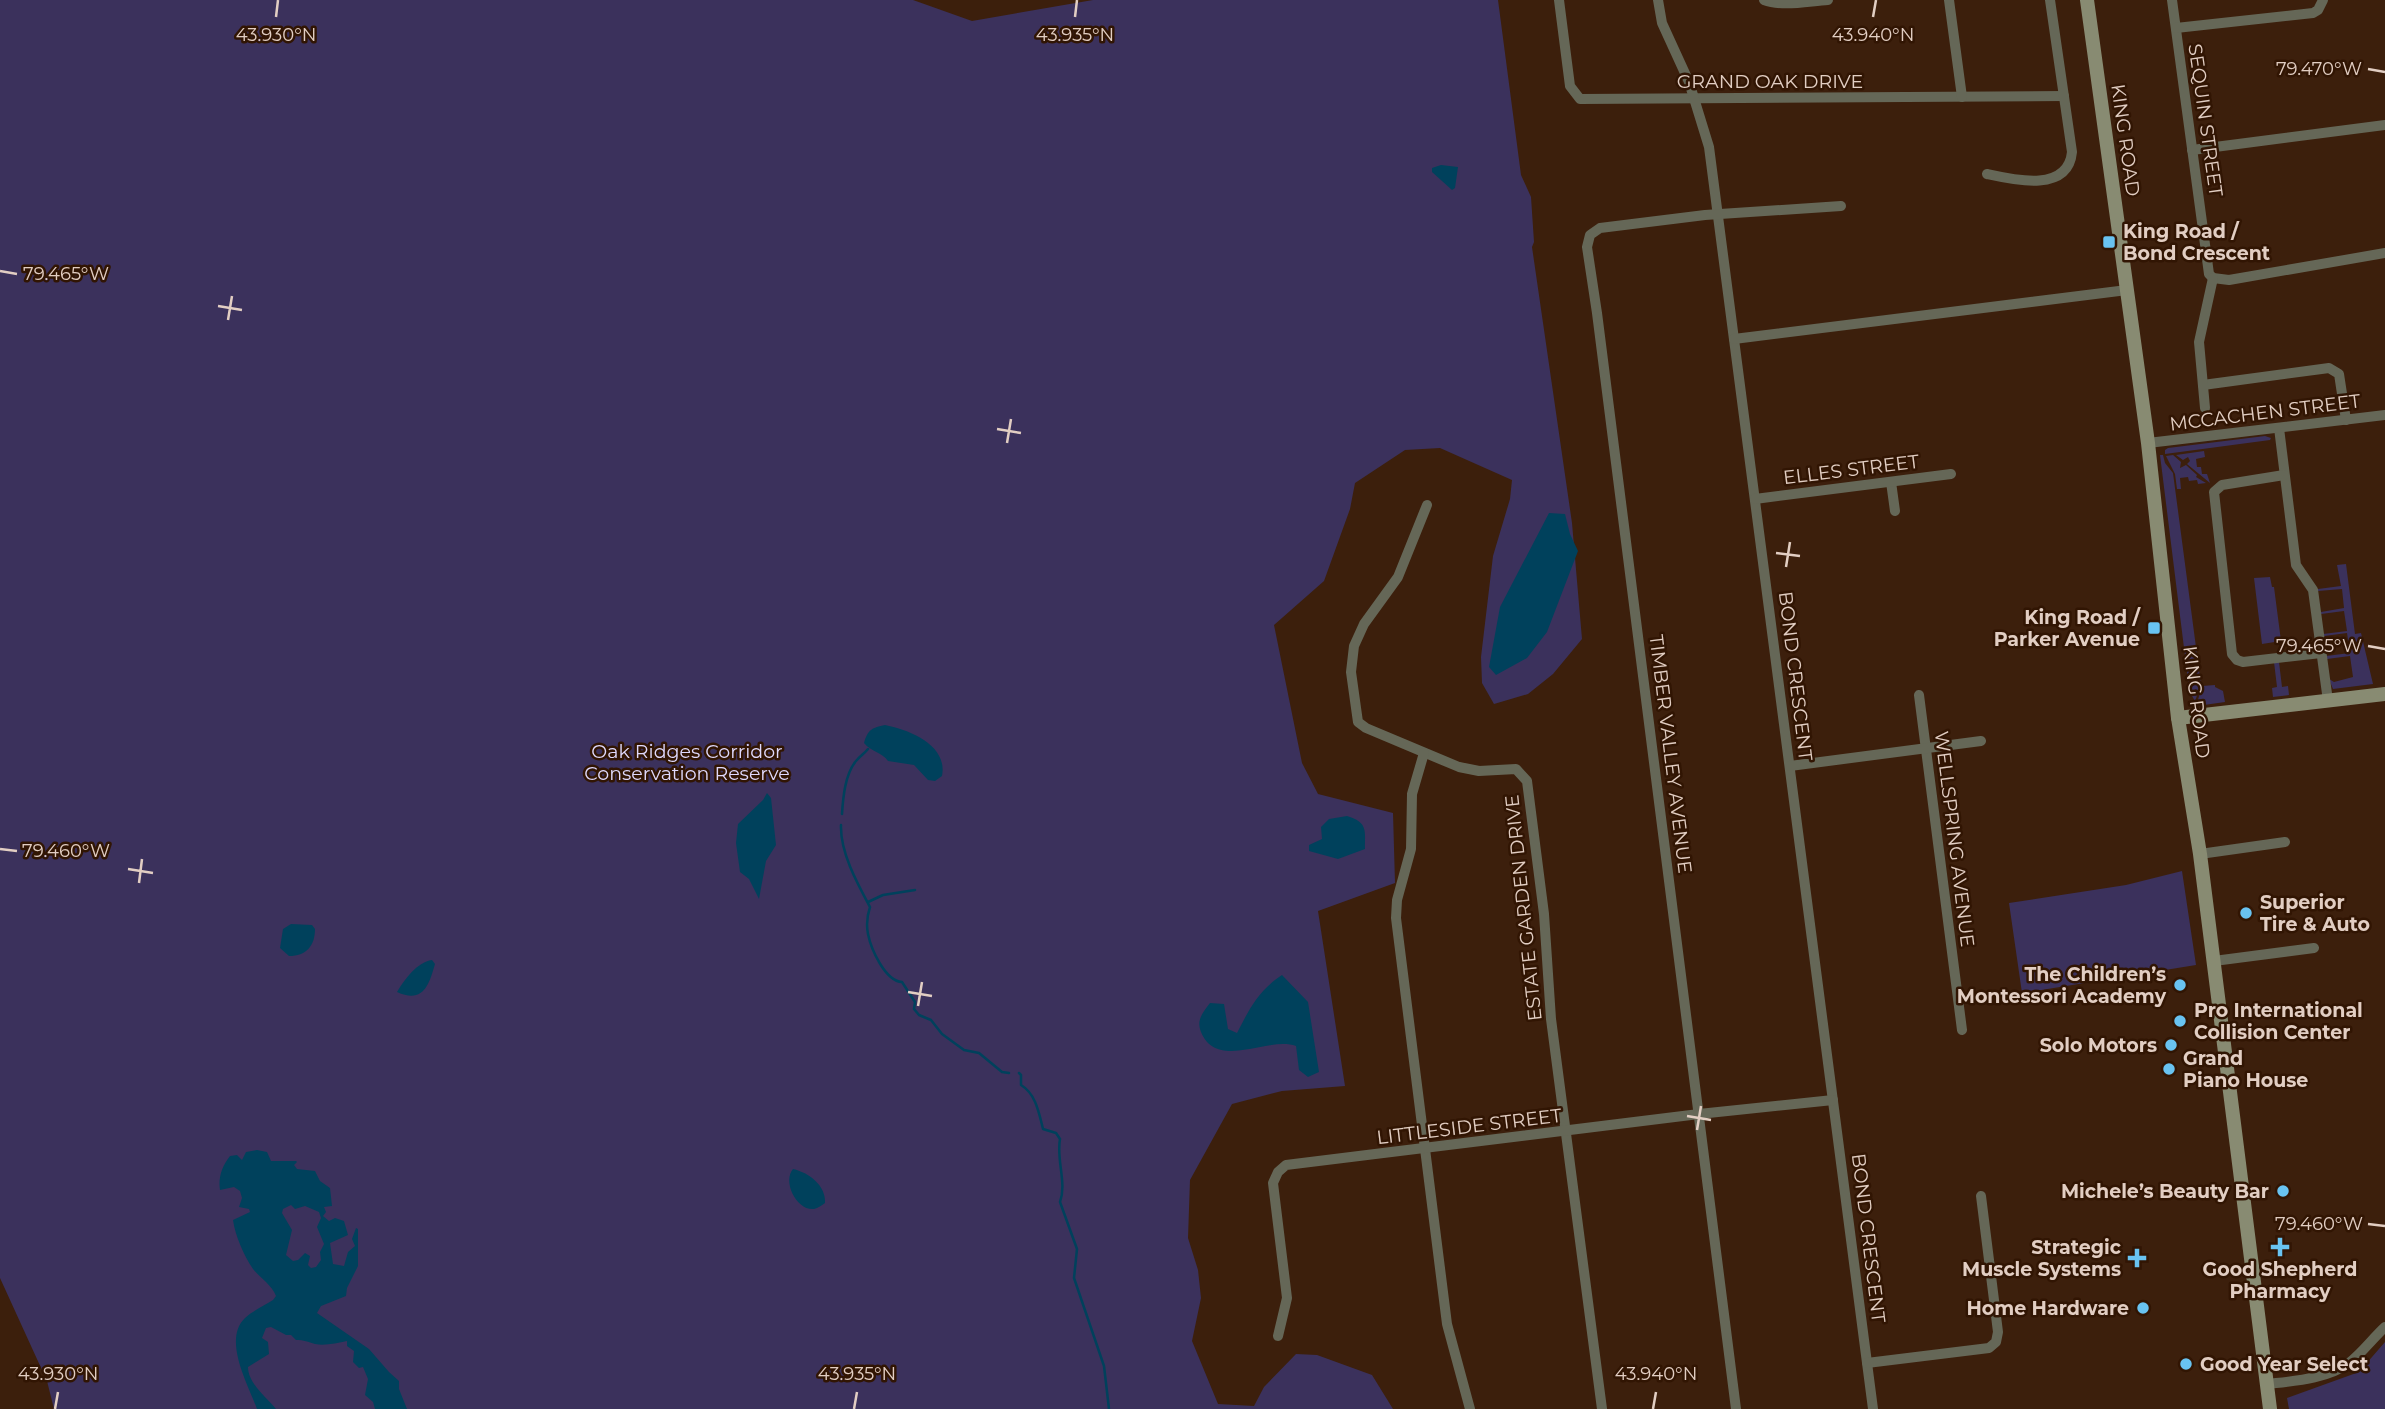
<svg xmlns="http://www.w3.org/2000/svg" width="2385" height="1409" font-family="Montserrat,sans-serif">
  <style>
    .green { fill: #3b315c }
    .water { fill: #00415c; fill-rule: evenodd }
    .lines { fill: none; stroke-linecap: round; stroke-linejoin: round }
    .stream { stroke: #00415c; stroke-width: 2.5 }
    .street { stroke: #656757; stroke-width: 10 }
    .secondary { stroke: #888b72; stroke-width: 14 }
    .ticks { fill: none; stroke: #e2cec3; stroke-width: 2.5 }
    .poi-dot { fill: #69c3f1; stroke: #311503; stroke-width: 2.5 }
    .labels { text-anchor: middle; stroke-width: 5; stroke-linejoin: round; paint-order: stroke }
    .street-label { font-size: 19px; fill: #e2cec3; stroke: #311503 }
    .poi-label { font-size: 19px; font-weight: bold; fill: #e2cec3; stroke: #311503; text-anchor: end }
    .park-label { font-size: 19px; fill: #dfd9fd; stroke: #311503 }
    .ticks-label { font-size: 18px; text-anchor: middle; fill: #e2cec3; stroke: #311503; stroke-width: 5; stroke-linejoin: round; paint-order: stroke }
  </style>
  <rect width="100%" height="100%" fill="#3c1f0c"/>
  <g class="green">
    <polygon points="0,0 913,0 972,21 1093,0 1498,0 1521,175 1531,197 1534,242 1532,247 1572,523 1582,639 1553,674 1528,694 1494,704 1482,683 1481,657 1493,556 1510,499 1512,480 1440,448 1405,450 1355,483 1350,509 1324,581 1274,625 1302,763 1318,794 1393,813 1395,883 1318,911 1345,1086 1282,1091 1232,1104 1190,1180 1188,1238 1198,1270 1201,1298 1192,1341 1218,1404 1254,1406 1264,1387 1296,1354 1317,1355 1372,1375 1393,1409 54,1409 47,1381 0,1278"/>
    <polygon points="2265,436 2271,438 2270,440 2165,454 2165,450 2168,448"/>
    <polygon points="2204,451 2205,457 2196,459 2197,467 2201,467 2202,474 2207,474 2210,483 2187,464 2190,461 2188,457 2183,460 2176,455"/>
    <polygon points="2160,455 2163,455 2165,463 2173,473 2201,685 2195,701 2192,696 2190,696"/>
    <polygon points="2173,455 2181,462 2180,468 2186,465 2197,475 2196,477 2206,483 2198,484 2197,480 2189,481 2188,477 2180,478 2181,489 2177,489 2175,474 2166,456"/>
    <polygon points="2346,564 2355,634 2361,633 2373,684 2333,689 2329,679 2334,682 2353,677 2350,656 2327,659 2326,656 2350,653 2347,633 2324,636 2323,634 2347,631 2344,611 2321,614 2321,612 2344,608 2342,589 2318,591 2318,589 2341,586 2337,565"/>
    <polygon points="2270,577 2272,587 2274,587 2281,641 2262,644 2254,578"/>
    <polygon points="2274,662 2279,662 2282,687 2288,686 2289,695 2273,697 2272,688 2277,687"/>
    <polygon points="2215,685 2215,687 2223,691 2225,702 2204,705 2197,703 2202,686"/>
    <polygon points="2182,871 2196,965 2022,993 2009,903 2126,885"/>
    <polygon points="2385,1342 2385,1409 2289,1409 2287,1398 2359,1372"/>
  </g>
  <g class="water">
    <polygon points="1441,165 1458,167 1455,188 1452,190 1432,172 1432,168"/>
    <polygon points="1549,513 1565,514 1570,534 1578,551 1547,632 1527,658 1496,675 1489,667 1500,607"/>
    <path d="M885 725C910 730 948 745 942 776L935 781 928 780 914 765 888 761C882 752 871 752 864 743 868 729 872 728 885 725Z"/>
    <polygon points="767,793 771,798 776,845 766,861 759,899 749,879 740,872 736,843 738,824 763,800"/>
    <path d="M1347 816C1368 822 1365 831 1365 849L1338 859 1309 851V845L1322 839 1321 827 1329 819Z"/>
    <path d="M291 924 312 925 315 929C315 946 306 956 289 956L280 948 283 929Z"/>
    <path d="M432 960 435 964C429 985 423 1004 397 992 404 980 417 962 432 960Z"/>
    <path d="M1282 975 1308 1002 1319 1072 1308 1077 1299 1070 1296 1046C1267 1036 1217 1071 1201 1032 1196 1020 1203 1012 1210 1003L1224 1004 1228 1029 1237 1033C1250 1008 1258 991 1282 975Z"/>
    <path d="M257 1150 267 1152 271 1161H296L297 1162 294 1165 297 1169 315 1171 320 1181 330 1188 332 1206 324 1207 326 1212 323 1216 329 1221 335 1218 344 1221 348 1235 330 1243 333 1264 344 1266 348 1252 355 1246 352 1239 356 1228 358 1229V1266L347 1288 346 1296 321 1306 317 1313 369 1349 389 1372 399 1381V1389L407 1409H375L373 1402 365 1395 368 1379 363 1367 359 1368 353 1362 354 1351 347 1346V1341C337 1343 325 1346 315 1344 308 1342 304 1340 296 1340L291 1335H286L271 1327 266 1328 262 1338 268 1342 269 1354 248 1367C248 1383 266 1397 276 1409H257C249 1386 222 1340 245 1318 252 1311 264 1306 273 1300L276 1296C272 1285 260 1278 253 1269 244 1256 235 1235 233 1220L250 1212 249 1209 239 1207 242 1198 240 1191 234 1187 220 1190C218 1178 222 1166 230 1156L237 1155 242 1160 246 1152ZM291 1205 295 1209 305 1206 319 1212 321 1218 317 1227 324 1244 320 1252 321 1260 316 1267 311 1268 308 1265 310 1256 305 1253 298 1260 293 1261 286 1255 292 1230 282 1213 283 1209Z"/>
    <path d="M793 1169C810 1173 826 1186 825 1203 822 1205 818 1208 814 1209 797 1211 782 1182 793 1169Z"/>
  </g>
  <g class="lines">
    <g class="stream">
      <path d="M842 814C843 798 845 774 856 761 860 756 865 753 868 749"/>
      <path d="M841 825C840 852 857 883 870 907 867 916 866 924 868 934 871 949 885 981 902 982L915 1002 914 1009 919 1015 931 1020 942 1034 964 1050 979 1053 1002 1072 1009 1073"/>
      <polyline points="868,902 883,895 915,890"/>
      <path d="M1019 1073 1021 1075V1085C1036 1094 1039 1113 1043 1129L1056 1133 1060 1139C1056 1159 1067 1183 1060 1202L1077 1249 1074 1278 1104 1366 1109 1409"/>
    </g>
    <g class="street">
      <polyline points="1559,0 1570,86 1580,99 2064,96"/>
      <polyline points="1658,0 1662,23 1689,82 1709,147 1873,1409"/>
      <path d="M1764 0C1782 7 1809 1 1828 0"/>
      <polyline points="1949,0 1962,97"/>
      <polyline points="2172,0 2209,274 2213,278 2229,280 2385,253"/>
      <polyline points="2176,28 2313,13 2318,10 2323,0"/>
      <polyline points="2192,150 2385,125"/>
      <path d="M1987 174C2014 180 2068 193 2072 152L2050 0"/>
      <polyline points="1734,339 2127,290"/>
      <polyline points="2203,385 2329,368 2339,374 2346,420"/>
      <polyline points="2205,408 2199,342 2213,278"/>
      <polyline points="2279,428 2296,565 2313,590 2328,701"/>
      <polyline points="2148,443 2385,415"/>
      <polyline points="2284,475 2222,485 2214,492 2232,654 2237,660 2243,662 2321,653"/>
      <polyline points="1891,482 1895,511"/>
      <polyline points="1755,499 1951,474"/>
      <polyline points="1427,505 1398,577 1364,624 1354,646 1351,672 1357,715 1358,722 1366,728 1459,767 1479,771 1516,769 1527,781 1544,914 1551,1019 1602,1409"/>
      <polyline points="1919,695 1962,1030"/>
      <polyline points="1424,753 1412,794 1411,849 1397,900 1396,918 1447,1324 1470,1409"/>
      <polyline points="1790,766 1981,741"/>
      <polyline points="2200,854 2285,842"/>
      <polyline points="2214,961 2314,948"/>
      <polyline points="1278,1336 1287,1298 1273,1183 1278,1172 1286,1165 1699,1114 1833,1100"/>
      <polyline points="1867,1363 1989,1348 1996,1342 1998,1332 1981,1196"/>
      <path d="M2268 1384C2294 1381 2327 1379 2349 1363 2362 1353 2373 1338 2385 1327"/>
      <polyline points="1736,1409 1597,313 1587,247 1590,235 1600,228 1705,215 1841,206"/>
    </g>
    <g class="secondary">
      <polyline points="2087,0 2148,443 2178,718 2200,854 2270,1409"/>
      <polyline points="2178,718 2385,694"/>
    </g>
  </g>
  <path class="ticks" d="M276 17 278 0M1075 17 1077 0M1873 17 1876 0M2368 69 2385 72M0 271 17 274M218 306 242 310M228 320 232 296M997 429 1021 433M1007 443 1011 419M1776 553 1800 556M1786 567 1790 542M2368 646 2385 649M0 849 17 851M128 869 153 873M139 883 142 859M908 992 932 996M918 1006 922 982M1687 1116 1711 1120M1697 1130 1701 1106M2368 1224 2385 1226M55 1409 58 1392M854 1409 857 1392M1653 1409 1656 1392"/>
  <g class="poi-dot">
    <rect x="2102" y="235" width="14" height="14" rx="3.5"/>
    <rect x="2147" y="621" width="14" height="14" rx="3.5"/>
    <circle cx="2246" cy="913" r="7"/>
    <circle cx="2180" cy="985" r="7"/>
    <circle cx="2180" cy="1021" r="7"/>
    <circle cx="2171" cy="1045" r="7"/>
    <circle cx="2169" cy="1069" r="7"/>
    <circle cx="2283" cy="1191" r="7"/>
    <path d="M2276.5 1236.5h7v7h7v7h-7v7h-7v-7h-7v-7h7z"/>
    <path d="M2133.5 1247.5h7v7h7v7h-7v7h-7v-7h-7v-7h7z"/>
    <circle cx="2143" cy="1308" r="7"/>
    <circle cx="2186" cy="1364" r="7"/>
  </g>
  <g class="labels">
    <g class="street-label">
      <text x="1770" y="88">GRAND OAK DRIVE</text>
      <text transform="translate(2206 120) rotate(82)" y="7">SEQUIN STREET</text>
      <text transform="translate(2126 140) rotate(82)" y="7">KING ROAD</text>
      <text transform="translate(2265 412) rotate(-7)" y="7">MCCACHEN STREET</text>
      <text transform="translate(1851 469) rotate(-7)" y="7">ELLES STREET</text>
      <text transform="translate(1796 676) rotate(83)" y="7">BOND CRESCENT</text>
      <text transform="translate(2197 702) rotate(83)" y="7">KING ROAD</text>
      <text transform="translate(1671 754) rotate(83)" y="7">TIMBER VALLEY AVENUE</text>
      <text transform="translate(1955 839) rotate(83)" y="7">WELLSPRING AVENUE</text>
      <text transform="translate(1523 908) rotate(-96)" y="7">ESTATE GARDEN DRIVE</text>
      <text transform="translate(1469 1126) rotate(-7)" y="7">LITTLESIDE STREET</text>
      <text transform="translate(1869 1238) rotate(83)" y="7">BOND CRESCENT</text>
    </g>
    <g class="poi-label">
      <text x="2123" y="238" text-anchor="start">King Road /<tspan x="2123" dy="22">Bond Crescent</tspan></text>
      <text x="2140" y="624">King Road /<tspan x="2140" dy="22">Parker Avenue</tspan></text>
      <text x="2260" y="909" text-anchor="start">Superior<tspan x="2260" dy="22">Tire &amp; Auto</tspan></text>
      <text x="2166" y="981">The Children’s<tspan x="2166" dy="22">Montessori Academy</tspan></text>
      <text x="2194" y="1017" text-anchor="start">Pro International<tspan x="2194" dy="22">Collision Center</tspan></text>
      <text x="2157" y="1052">Solo Motors</text>
      <text x="2183" y="1065" text-anchor="start">Grand<tspan x="2183" dy="22">Piano House</tspan></text>
      <text x="2269" y="1198">Michele’s Beauty Bar</text>
      <text x="2121" y="1254">Strategic<tspan x="2121" dy="22">Muscle Systems</tspan></text>
      <text x="2280" y="1276" text-anchor="middle">Good Shepherd<tspan x="2280" dy="22">Pharmacy</tspan></text>
      <text x="2129" y="1315">Home Hardware</text>
      <text x="2200" y="1371" text-anchor="start">Good Year Select</text>
    </g>
    <g class="park-label">
      <text x="687" y="758">Oak Ridges Corridor<tspan x="687" dy="22">Conservation Reserve</tspan></text>
    </g>
  </g>
  <g class="ticks-label">
    <text x="276" y="41">43.930°N</text>
    <text x="1075" y="41">43.935°N</text>
    <text x="1873" y="41">43.940°N</text>
    <text x="2319" y="75">79.470°W</text>
    <text x="66" y="280">79.465°W</text>
    <text x="2319" y="652">79.465°W</text>
    <text x="66" y="857">79.460°W</text>
    <text x="2319" y="1230">79.460°W</text>
    <text x="58" y="1380">43.930°N</text>
    <text x="857" y="1380">43.935°N</text>
    <text x="1656" y="1380">43.940°N</text>
  </g>
</svg>
